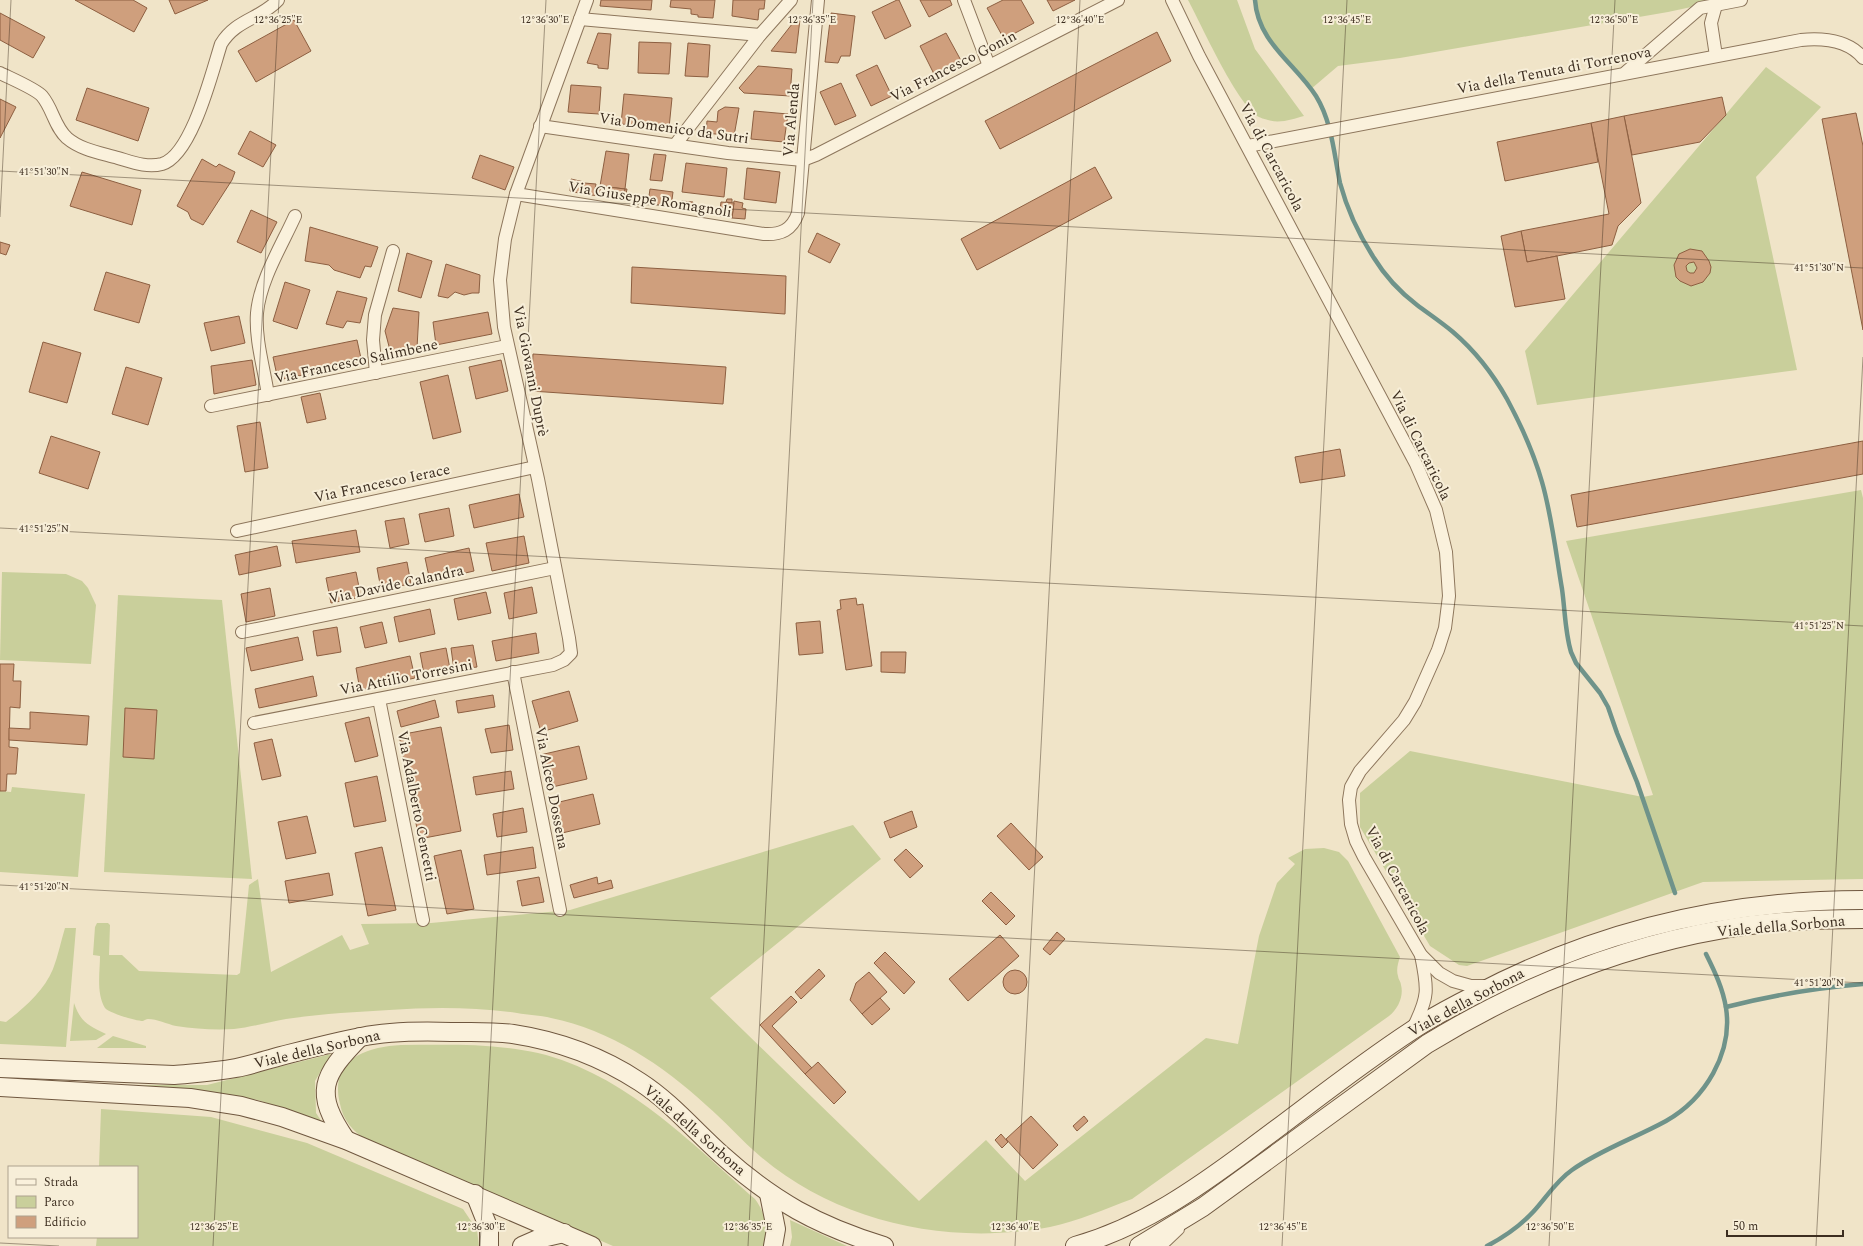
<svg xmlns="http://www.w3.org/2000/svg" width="1863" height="1246" font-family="Spectral,serif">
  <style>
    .green { fill: #c9cf9b }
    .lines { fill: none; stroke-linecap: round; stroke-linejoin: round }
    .stream { stroke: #6f938a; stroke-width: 4.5 }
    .building { fill: #cf9f7d; stroke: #8d5f41; fill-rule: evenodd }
    .street-casing { stroke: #8d765c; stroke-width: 14 }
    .secondary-casing { stroke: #6f573f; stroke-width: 20 }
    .street { stroke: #faf1dc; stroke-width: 12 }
    .secondary { stroke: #faf1dc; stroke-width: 18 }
    .ticks { fill: none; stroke: #3d2e20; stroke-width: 1; stroke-opacity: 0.45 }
    .labels { text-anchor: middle; stroke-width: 4; stroke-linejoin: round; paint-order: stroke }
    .street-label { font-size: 15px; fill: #3d2e20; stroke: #f7eed8 }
    .ticks-label { font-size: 10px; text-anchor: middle; fill: #3d2e20; stroke: #f7eed8; stroke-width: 4; stroke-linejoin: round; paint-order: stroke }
  </style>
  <rect width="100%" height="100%" fill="#f0e4c8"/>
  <g class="green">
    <path d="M1188 0H1237L1255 49 1304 116C1293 119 1280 124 1268 120 1265 119 1260 118 1257 116 1235 100 1202 26 1188 0Z"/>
    <path d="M1255 0H1724L1668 12 1400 58 1338 66 1311 89C1289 60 1258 39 1255 0Z"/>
    <polygon points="1766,67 1821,107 1756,177 1797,370 1537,405 1525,351"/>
    <polygon points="1861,490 1863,498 1863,879 1703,882 1467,966 1459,965 1430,946 1360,827 1360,793 1410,751 1643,797 1653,795 1566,541"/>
    <polygon points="2,572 66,574 82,581 88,588 96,605 91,664 0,660"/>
    <polygon points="118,595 222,600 252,879 104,872"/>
    <polygon points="12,787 85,794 78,877 0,872 0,791 11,792"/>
    <path d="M853 825 881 859 710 998 919 1201 986 1140 1025 1181 1206 1038 1238 1044 1259 936 1277 883 1295 864 1288 858 1305 849 1324 848 1339 852 1348 861 1400 957C1398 963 1396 970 1398 976 1398 979 1401 982 1401 985 1404 996 1398 1009 1389 1016L1132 1199C1105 1209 1078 1221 1050 1227 950 1246 839 1223 761 1157 742 1141 725 1121 706 1105 663 1065 610 1030 551 1018 540 1015 528 1015 517 1013 475 1007 432 1007 389 1010 355 1012 319 1014 286 1019 269 1022 251 1027 234 1029 215 1030 195 1029 176 1026 167 1024 157 1019 148 1019 146 1019 145 1020 143 1021 136 1021 109 1013 105 1008 96 993 100 972 100 956L93 955 95 927 97 923H108L110 925 109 955H122L139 971 237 975 240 973 249 885 258 879 271 972 342 935 350 950 369 944 361 924 431 923 570 910Z"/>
    <path d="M65 928H76L66 1047 0 1044V1021L6 1022C24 1008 44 991 53 969 58 956 61 941 65 928Z"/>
    <path d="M74 1003C81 1023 88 1025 106 1034L96 1040 70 1041Z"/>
    <polygon points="113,1036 146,1046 146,1048 97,1048"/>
    <path d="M401 1045C446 1045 494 1043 538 1053 625 1074 690 1142 755 1199 765 1213 770 1228 764 1246H613L367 1140C353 1132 343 1120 340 1104 329 1060 365 1047 401 1045Z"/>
    <polygon points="331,1054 315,1081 316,1113 322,1122 258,1100 141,1085 207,1085"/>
    <polygon points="101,1109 211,1117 307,1143 463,1209 477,1230 479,1246 96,1246 97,1237 137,1237 137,1167 99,1167"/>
    <polygon points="790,1220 847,1246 790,1246 792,1237"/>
  </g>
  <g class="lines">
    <g class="stream">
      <path d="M1255 0C1258 43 1295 63 1316 96 1332 122 1334 154 1340 183 1347 209 1359 235 1374 258 1385 276 1400 292 1417 305 1429 314 1441 322 1453 332 1474 350 1493 374 1507 399 1521 425 1534 454 1542 482 1552 517 1556 554 1562 589 1565 610 1565 632 1571 652L1576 663 1600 693 1608 707 1617 733 1637 782 1675 893"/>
      <path d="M1726 1007C1773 995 1815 988 1863 984"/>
      <path d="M1487 1246C1504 1237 1520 1226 1533 1212 1546 1198 1556 1181 1572 1170 1600 1150 1635 1138 1666 1121 1705 1099 1733 1053 1726 1008 1723 989 1715 972 1706 954"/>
    </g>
  </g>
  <g class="building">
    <polygon points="75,0 133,0 147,8 134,32"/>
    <polygon points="169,0 208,0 175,14"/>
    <polygon points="601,0 652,0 651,10 600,6"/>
    <polygon points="671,0 715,0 713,18 698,17 698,15 691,14 691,9 670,7"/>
    <polygon points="733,0 765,0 764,9 759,9 758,20 732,16"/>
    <polygon points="897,0 899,0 911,26 885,39 872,12"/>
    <polygon points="920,0 950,0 952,5 929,17"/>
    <polygon points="1003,0 1021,0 1034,23 1004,39 987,8"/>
    <polygon points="1047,0 1075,0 1053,11"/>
    <polygon points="0,13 45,37 33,58 0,40"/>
    <polygon points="831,13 855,16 850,56 841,56 838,63 825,62"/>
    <polygon points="796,19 800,19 796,53 771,51"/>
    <polygon points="294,20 311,51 256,82 238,51"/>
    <polygon points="1157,32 1171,61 1000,149 985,121"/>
    <polygon points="598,33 611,34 608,69 598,68 598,65 587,63"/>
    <polygon points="946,33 964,66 937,80 920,46"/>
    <polygon points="639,42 671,43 669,74 638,73"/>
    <polygon points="688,43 710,45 708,77 685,76"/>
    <polygon points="877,65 892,96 871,106 856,75"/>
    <polygon points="758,66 792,69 790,96 744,93 739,88"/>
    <polygon points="841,83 856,116 835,125 820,92"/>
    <polygon points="571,85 601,87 599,114 568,112"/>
    <polygon points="87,88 149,108 138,141 76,120"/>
    <polygon points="624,94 672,98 669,128 621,124"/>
    <polygon points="1722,97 1726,115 1700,142 1632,155 1624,116"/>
    <polygon points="0,99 16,107 0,138"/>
    <polygon points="725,107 739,108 734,136 706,133 707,121 717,122 718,111"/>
    <polygon points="754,111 788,114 784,142 751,139"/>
    <polygon points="1856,113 1863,146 1863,330 1822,119"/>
    <polygon points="1624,116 1641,203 1618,226 1612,245 1527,262 1521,231 1609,214 1591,123"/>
    <polygon points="1591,123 1598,162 1505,181 1497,142"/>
    <polygon points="250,131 276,145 263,167 238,154"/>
    <polygon points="606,151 629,154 625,189 600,186"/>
    <polygon points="654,154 666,155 662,181 650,180"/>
    <polygon points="480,155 514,167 505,190 472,178"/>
    <polygon points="202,159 216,167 219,164 235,172 232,180 203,225 191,219 188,212 177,206"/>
    <polygon points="686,163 727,168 724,197 682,192"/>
    <polygon points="1095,167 1112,198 977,270 961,239"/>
    <polygon points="747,168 780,172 776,203 744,199"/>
    <polygon points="82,172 141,190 132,225 70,206"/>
    <polygon points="571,179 584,182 583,194 570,191"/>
    <polygon points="584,183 596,184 595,189 601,190 600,196 583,194"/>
    <polygon points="608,187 625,189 624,199 607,197"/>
    <polygon points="625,189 627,189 625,199 624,199"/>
    <polygon points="650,189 673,192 671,207 648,203"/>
    <polygon points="727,199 732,199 732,203 726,202"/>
    <polygon points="681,201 693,202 692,209 680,208"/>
    <polygon points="734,201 743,203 742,208 746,209 745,219 732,218"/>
    <polygon points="721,202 734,203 732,218 719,216"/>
    <polygon points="251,210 277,222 261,253 237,242"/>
    <polygon points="310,227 378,247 371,267 365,266 360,278 334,270 329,265 305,261"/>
    <polygon points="1521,231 1527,262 1557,256 1565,299 1515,307 1501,236"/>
    <polygon points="817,233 840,244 830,263 808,252"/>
    <polygon points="0,242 10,245 6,255 0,253"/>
    <path d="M1690 249 1702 251 1709 261 1711 267 1710 273 1703 282 1691 286 1680 281 1676 277 1674 265 1679 254ZM1694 262 1697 268 1694 273H1690L1687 271 1686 266 1689 263Z"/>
    <polygon points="407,253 432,261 421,298 398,291"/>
    <polygon points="446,264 480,275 479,293 472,293 464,295 455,292 448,298 438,296"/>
    <polygon points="632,267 786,276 785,314 631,303"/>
    <polygon points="106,272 150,285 139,323 94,310"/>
    <polygon points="285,282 310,290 297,329 273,321"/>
    <polygon points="337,291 367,298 360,323 347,321 343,328 326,324"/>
    <polygon points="393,308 419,312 417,348 391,354 385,331"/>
    <polygon points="488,312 492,334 436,345 433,322"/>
    <polygon points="239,316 245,343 211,351 204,323"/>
    <polygon points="357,340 362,363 278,380 273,357"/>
    <polygon points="43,342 81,353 67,403 29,392"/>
    <polygon points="533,354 726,367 723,404 531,391"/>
    <polygon points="252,360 256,385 214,394 211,366"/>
    <polygon points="501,360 508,391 476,399 469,367"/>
    <polygon points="126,367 162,378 148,425 112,414"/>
    <polygon points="448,375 461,432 433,439 420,382"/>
    <polygon points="320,393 326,419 307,423 301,397"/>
    <polygon points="260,422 268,468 245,472 237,426"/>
    <polygon points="51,436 100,452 88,489 39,473"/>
    <polygon points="1863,441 1863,474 1577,527 1571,495"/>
    <polygon points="1340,449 1345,476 1300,483 1295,457"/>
    <polygon points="519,494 524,517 474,528 469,505"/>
    <polygon points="449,508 454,536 425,542 419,514"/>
    <polygon points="404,518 409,544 390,548 385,521"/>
    <polygon points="356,530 360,552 296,563 292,541"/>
    <polygon points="524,536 529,563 492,571 486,543"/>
    <polygon points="277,546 281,566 239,575 235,555"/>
    <polygon points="469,548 474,571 430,581 425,558"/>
    <polygon points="407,562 411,584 381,589 377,568"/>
    <polygon points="356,572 361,597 331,603 326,578"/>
    <polygon points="532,587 537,613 509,619 504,593"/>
    <polygon points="270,588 275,616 246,622 241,594"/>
    <polygon points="486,592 491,613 458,620 454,599"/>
    <polygon points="856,598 857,605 863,604 872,666 846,670 837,610 841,609 840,600"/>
    <polygon points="430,609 435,634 399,642 394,617"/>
    <polygon points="820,621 823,653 799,655 796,623"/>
    <polygon points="382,622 387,643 365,648 360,627"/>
    <polygon points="337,627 341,652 317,656 313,631"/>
    <polygon points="536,633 539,653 496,661 492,641"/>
    <polygon points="298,637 303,660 251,671 246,648"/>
    <polygon points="473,645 477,667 454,670 451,648"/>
    <polygon points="446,648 450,669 424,674 420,653"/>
    <polygon points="881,652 906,652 905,673 881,672"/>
    <polygon points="410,656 415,678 360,690 356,668"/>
    <polygon points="0,664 14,664 13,681 21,681 20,708 10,707 9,747 18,748 16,774 7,774 6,791 0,791"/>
    <polygon points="313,676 317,696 259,708 255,689"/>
    <polygon points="569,691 578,721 541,732 532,701"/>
    <polygon points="493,695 495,707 458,713 456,701"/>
    <polygon points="435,700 439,717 401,727 397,711"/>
    <polygon points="125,708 157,710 154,759 123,757"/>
    <polygon points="30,712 89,716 87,745 9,740 9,728 30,729"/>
    <polygon points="369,717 378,756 355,762 345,723"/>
    <polygon points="509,725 513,750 491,753 485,729"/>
    <polygon points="441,727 461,831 419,839 399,735"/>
    <polygon points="272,739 281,776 262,780 254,743"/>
    <polygon points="579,746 587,779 548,788 540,755"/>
    <polygon points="511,771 514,789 476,795 473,777"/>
    <polygon points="377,776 386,821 354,827 345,783"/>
    <polygon points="593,794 600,824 558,834 551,804"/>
    <polygon points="523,808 527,832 497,837 493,814"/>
    <polygon points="912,811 917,827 890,838 884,822"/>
    <polygon points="307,816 316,853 286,859 278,822"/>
    <polygon points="1011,823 1043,857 1029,870 997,836"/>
    <polygon points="382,847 396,910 368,916 355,853"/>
    <polygon points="533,847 536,868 487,875 484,855"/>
    <polygon points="906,849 923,866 910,878 894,860"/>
    <polygon points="461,850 474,909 447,914 434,856"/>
    <polygon points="329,873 333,895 289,903 285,881"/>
    <polygon points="539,877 544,902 522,906 517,881"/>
    <polygon points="597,877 598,884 611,880 613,888 574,898 570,885"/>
    <polygon points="991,892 1015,916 1006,925 982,901"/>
    <polygon points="1057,932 1065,939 1050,955 1043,949"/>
    <polygon points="1000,935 1019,956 968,1001 949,979"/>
    <polygon points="885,952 915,982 904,994 874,963"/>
    <polygon points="819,969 825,976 801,999 795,992"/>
    <circle cx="1015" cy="982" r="12"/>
    <polygon points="869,972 887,992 862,1014 850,1000 856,983"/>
    <polygon points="791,996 797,1002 772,1026 812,1068 805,1074 760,1025"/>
    <polygon points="880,998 890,1009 872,1025 862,1014"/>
    <polygon points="818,1062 846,1092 834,1104 805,1074"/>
    <polygon points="1031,1116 1058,1145 1033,1169 1006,1139"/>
    <polygon points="1084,1116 1088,1121 1077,1131 1073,1126"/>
    <polygon points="1001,1134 1008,1142 1002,1148 995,1140"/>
  </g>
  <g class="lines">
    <g class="street-casing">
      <g id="street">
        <polyline points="964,0 989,66"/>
        <polyline points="1172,0 1199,56 1416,464 1436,510 1446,552 1449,596 1445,628 1438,650 1415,702 1404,720 1360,771 1351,787 1349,800 1351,824 1356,841 1364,857 1421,955 1439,973 1453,981 1471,986 1490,986"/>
        <polyline points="1716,5 1711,23 1716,56"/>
        <polyline points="580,19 760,35"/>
        <polyline points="1626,72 1700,8 1741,0"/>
        <path d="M0 73C10 78 36 89 42 96 53 109 54 126 67 138 81 150 101 153 118 158 132 162 147 168 162 164 192 155 212 72 221 44 236 19 261 19 278 0"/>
        <polyline points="540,126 728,153 803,160 816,155 1118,0"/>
        <polyline points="675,145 760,35 791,0"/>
        <path d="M1248 146 1801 40C1822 38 1848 40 1863 58"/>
        <path d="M516 194 764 234C781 235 792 230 798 213L818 0"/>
        <polyline points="376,373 373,340 375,315 393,251"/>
        <path d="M268 395C264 368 255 340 257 313 260 280 282 245 295 216"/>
        <polyline points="211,406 507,346"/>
        <polyline points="237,531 535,467"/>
        <polyline points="242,632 555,568"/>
        <polyline points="513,672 560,910"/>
        <polyline points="379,699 423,920"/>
        <polyline points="254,723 553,665 564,660 571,653 569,638 538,479 504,327 500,280 505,239 516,194 587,0"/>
        <path d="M1413 1028C1429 997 1428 989 1421 955"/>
        <polyline points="1160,1246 1178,1229"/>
      </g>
    </g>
    <g class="secondary-casing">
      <g id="secondary">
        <path d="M0 1068 174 1075C195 1073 215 1072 236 1068 251 1065 266 1060 281 1056 308 1049 334 1042 361 1037 390 1031 421 1031 451 1032 471 1032 493 1031 513 1034 559 1041 602 1057 640 1082 671 1102 695 1131 722 1155 773 1201 818 1226 884 1246"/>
        <polyline points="0,1087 190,1098 241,1106 282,1117 346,1140 592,1246"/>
        <path d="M346 1140C313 1092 322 1076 360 1037"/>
        <polyline points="475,1194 489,1229 489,1246"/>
        <polyline points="769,1194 776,1229 773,1246"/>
        <polyline points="522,1246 538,1239 564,1233"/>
        <path d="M1075 1246C1142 1227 1196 1189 1251 1148 1304 1109 1356 1067 1411 1031 1432 1017 1455 1005 1477 994 1597 931 1728 900 1863 900"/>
        <path d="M1139 1246 1203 1207 1427 1044C1517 989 1619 947 1724 929 1770 921 1817 919 1863 919"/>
      </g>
    </g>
    <use href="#street" class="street"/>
    <use href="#secondary" class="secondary"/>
  </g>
  <path class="ticks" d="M0 171 1863 268M0 217 11 0M0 528 1863 626M0 885 1863 983M0 1243 59 1246M213 1246 279 0M480 1246 546 0M748 1246 813 0M1015 1246 1080 0M1282 1246 1347 0M1549 1246 1615 0M1816 1246 1863 357"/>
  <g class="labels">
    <g class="street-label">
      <text transform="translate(953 66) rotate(-27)" y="5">Via Francesco Gonin</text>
      <text transform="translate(1554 70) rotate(-11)" y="5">Via della Tenuta di Torrenova</text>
      <text transform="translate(791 120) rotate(-85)" y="5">Via Alenda</text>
      <text transform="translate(674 128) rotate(8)" y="5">Via Domenico da Sutri</text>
      <text transform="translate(1272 157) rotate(62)" y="5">Via di Carcaricola</text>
      <text transform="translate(650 199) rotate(9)" y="5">Via Giuseppe Romagnoli</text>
      <text transform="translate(356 361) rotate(-12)" y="5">Via Francesco Salimbene</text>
      <text transform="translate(531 371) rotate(79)" y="5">Via Giovanni Duprè</text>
      <text transform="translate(1421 445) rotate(64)" y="5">Via di Carcaricola</text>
      <text transform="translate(382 483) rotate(-12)" y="5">Via Francesco Ierace</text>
      <text transform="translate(396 584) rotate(-12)" y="5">Via Davide Calandra</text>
      <text transform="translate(406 677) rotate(-11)" y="5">Via Attilio Torresini</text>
      <text transform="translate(552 788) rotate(79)" y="5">Via Alceo Dossena</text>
      <text transform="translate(417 806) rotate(79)" y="5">Via Adalberto Cencetti</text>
      <text transform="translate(1398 880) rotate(62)" y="5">Via di Carcaricola</text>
      <text transform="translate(1781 926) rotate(-5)" y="5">Viale della Sorbona</text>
      <text transform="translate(1466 1002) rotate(-28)" y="5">Viale della Sorbona</text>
      <text transform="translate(317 1049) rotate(-13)" y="5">Viale della Sorbona</text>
      <text transform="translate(695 1130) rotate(41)" y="5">Viale della Sorbona</text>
    </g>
  </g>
  <g class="ticks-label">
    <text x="278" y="23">12°36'25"E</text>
    <text x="545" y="23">12°36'30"E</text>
    <text x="812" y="23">12°36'35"E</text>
    <text x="1080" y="23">12°36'40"E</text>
    <text x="1347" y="23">12°36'45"E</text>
    <text x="1614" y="23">12°36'50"E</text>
    <text x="44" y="175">41°51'30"N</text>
    <text x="1819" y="271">41°51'30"N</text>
    <text x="44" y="532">41°51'25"N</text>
    <text x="1819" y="629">41°51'25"N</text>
    <text x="44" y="890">41°51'20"N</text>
    <text x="1819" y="986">41°51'20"N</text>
    <text x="214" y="1230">12°36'25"E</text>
    <text x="481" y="1230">12°36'30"E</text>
    <text x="748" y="1230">12°36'35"E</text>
    <text x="1015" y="1230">12°36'40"E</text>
    <text x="1283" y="1230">12°36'45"E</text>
    <text x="1550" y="1230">12°36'50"E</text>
  </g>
  <rect x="8" y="1166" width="130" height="72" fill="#f7eed8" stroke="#ada18e"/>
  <rect x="16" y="1179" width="20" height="6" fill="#faf1dc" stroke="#ada18e"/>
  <text x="44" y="1186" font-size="12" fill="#3d2e20">Strada</text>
  <rect x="16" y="1196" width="20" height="12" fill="#c9cf9b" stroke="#ada18e"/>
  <text x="44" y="1206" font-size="12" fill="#3d2e20">Parco</text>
  <rect x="16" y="1216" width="20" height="12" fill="#cf9f7d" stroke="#ada18e"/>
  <text x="44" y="1226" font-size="12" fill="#3d2e20">Edificio</text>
  <path d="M1727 1230v6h116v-6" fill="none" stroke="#3d2e20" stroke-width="2"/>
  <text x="1733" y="1230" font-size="12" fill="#3d2e20" stroke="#f7eed8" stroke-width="3" paint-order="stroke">50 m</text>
</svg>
